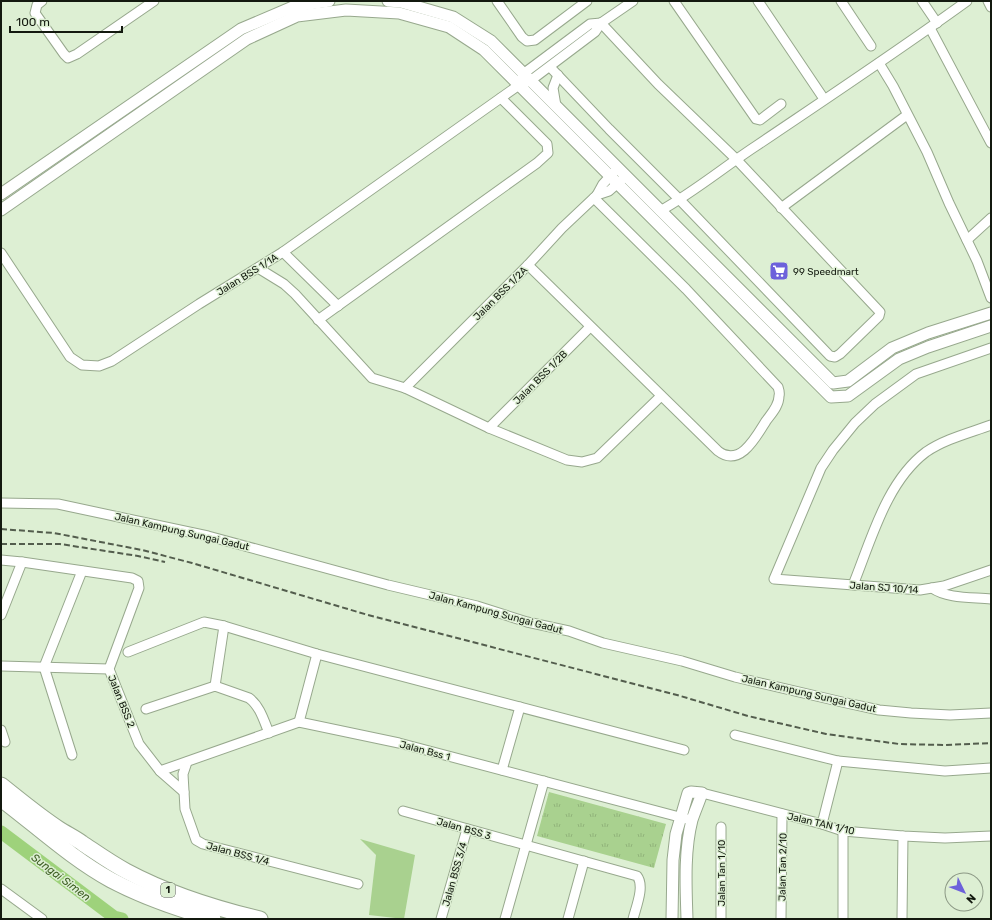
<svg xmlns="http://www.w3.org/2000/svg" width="992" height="920" font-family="Rubik,sans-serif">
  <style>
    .grass { fill: url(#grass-tufts) }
    .green { fill: #a9d18f }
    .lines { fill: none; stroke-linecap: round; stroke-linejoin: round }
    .river { stroke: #9ed27b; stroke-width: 13 }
    .minor-casing { stroke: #97a88d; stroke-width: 11 }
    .tertiary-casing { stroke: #97a88d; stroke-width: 13 }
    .trunk-casing { stroke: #97a88d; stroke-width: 17 }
    .minor { stroke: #fff; stroke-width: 9 }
    .tertiary { stroke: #fff; stroke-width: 11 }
    .trunk { stroke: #fff; stroke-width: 15 }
    .rail { stroke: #535d4d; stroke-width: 2; stroke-dasharray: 6 3; stroke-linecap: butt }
    .labels { text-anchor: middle; stroke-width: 3; stroke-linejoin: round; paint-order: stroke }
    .shield { fill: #ddefd3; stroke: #50594a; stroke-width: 1 }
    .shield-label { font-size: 9px; font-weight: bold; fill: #13190f }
    .poi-label { font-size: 10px; fill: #13190f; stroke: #ddefd3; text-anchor: start }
    .street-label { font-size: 10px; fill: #13190f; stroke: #ddefd3 }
    .water-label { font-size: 11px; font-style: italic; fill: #3c5d22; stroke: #ddefd3 }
  </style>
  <defs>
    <pattern id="grass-tufts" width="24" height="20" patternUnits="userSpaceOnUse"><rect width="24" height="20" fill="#a9d18f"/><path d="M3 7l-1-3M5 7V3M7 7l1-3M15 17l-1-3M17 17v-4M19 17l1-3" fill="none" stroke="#91b37a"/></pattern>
  </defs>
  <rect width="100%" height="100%" fill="#ddefd3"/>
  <polygon class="grass" points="549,792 666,824 654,868 537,836"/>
  <polygon class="green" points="360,839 415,855 404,919 369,915 376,855"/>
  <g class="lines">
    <polyline class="river" points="1,832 114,917 122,919"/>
    <g class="minor-casing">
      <g id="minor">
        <polyline points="42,1 37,5 35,13 64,54 68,58 77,54 154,1"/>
        <polyline points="497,1 522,37 527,41 535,40 587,1"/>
        <polyline points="674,1 756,119 760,120 781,104"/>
        <polyline points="758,1 824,99"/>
        <polyline points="841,1 871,46"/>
        <polyline points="922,1 937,23"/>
        <polyline points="988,1 991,7"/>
        <polyline points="930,28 991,143"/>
        <polyline points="879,63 893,86 927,152 949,203 977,261 991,298"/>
        <polyline points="550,67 609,129 680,200 830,356 835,357 840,354 876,319 879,316 880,312 736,159 658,84 601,23"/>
        <polyline points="521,80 523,74 590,24 601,23"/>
        <polyline points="556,106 553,88 558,75"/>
        <polyline points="614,172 603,184 597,195 609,191 626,176"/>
        <polyline points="781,208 907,115"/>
        <path d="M660 211C694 192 724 167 756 146 827 98 898 51 967 1"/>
        <polyline points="967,240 991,218"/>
        <polyline points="283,252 338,306"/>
        <polyline points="1,253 70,357 82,365 99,366 112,361 199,304 283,252 519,85 530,81 595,32 601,23 633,1"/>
        <path d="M528 265 718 451C740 468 756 437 766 421 771 414 779 406 779 396 780 393 779 390 778 387L686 289 594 198"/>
        <polyline points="258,268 284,284 295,294 372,378 405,388 489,428 567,460 582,462 597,458 661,396"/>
        <polyline points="318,320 537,163 548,153 547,144 501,98"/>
        <polyline points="991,348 916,374 875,404 855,423 833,450 821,468 774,579 920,590 944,586 991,570"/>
        <polyline points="405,388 528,265 562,228 597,195"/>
        <polyline points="489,428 590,327"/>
        <polyline points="1,503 58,504 208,536 388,585 477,606 527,622 569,631 603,643 682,661 735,677 842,702 879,710 911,713 950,715 991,713"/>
        <polyline points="1,560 22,562 132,578 138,581 139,588 109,669 139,744 160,771 184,792"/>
        <path d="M853 585C871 541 886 482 926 452 945 439 969 433 991 425"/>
        <path d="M932 588C948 599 972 597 991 599"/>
        <polyline points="1,615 22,562"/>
        <polyline points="128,652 204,622 224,626 317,654 684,750"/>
        <polyline points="1,666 109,669"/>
        <polyline points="215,686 224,626"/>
        <path d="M146 709 215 686 249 698C260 706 264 721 269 733"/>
        <polyline points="299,722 317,654"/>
        <polyline points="1,730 5,742"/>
        <polyline points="735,735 838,761 945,771 991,768"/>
        <polyline points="72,755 44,667 82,571"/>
        <polyline points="187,762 183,774 185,809 196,840 203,844 358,884"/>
        <polyline points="502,770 520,707"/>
        <polyline points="160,771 299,722 399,743 687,819"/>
        <polyline points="702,793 822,824 843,831 903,836 945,838 991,836"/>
        <path d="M403 811 637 876C645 886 636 907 633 919"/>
        <polyline points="822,824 838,761"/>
        <polyline points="721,827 721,919"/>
        <polyline points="843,831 843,919"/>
        <polyline points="1,889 42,919"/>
        <polyline points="441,919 467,829"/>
        <polyline points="505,919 544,781"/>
        <polyline points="568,919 584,861"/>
        <polyline points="781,919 782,814"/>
        <polyline points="902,919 903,836"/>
      </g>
    </g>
    <g class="tertiary-casing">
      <g id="tertiary">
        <polyline points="388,1 401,2 453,17 491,41 833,383 848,381 892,348 928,333 991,313"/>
        <polyline points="1,194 241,29 295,6 329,1"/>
        <polyline points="1,210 247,39 297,16 346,10 399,13 449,27 484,50 831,397 848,396 899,359 928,347 991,326"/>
        <path d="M672 919 673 860 676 834 688 793 691 792 702 793C699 802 695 811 692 820 684 851 686 887 687 919"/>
      </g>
    </g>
    <g class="trunk-casing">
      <g id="trunk">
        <path d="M1 785C20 800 39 816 59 829 67 834 75 838 82 843 97 853 111 863 126 871 167 893 214 908 260 919"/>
        <path d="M1 799C37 826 71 858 111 880 143 897 178 909 213 919"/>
      </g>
    </g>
    <use href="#minor" class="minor"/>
    <use href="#tertiary" class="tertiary"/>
    <use href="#trunk" class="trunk"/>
    <g class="rail">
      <polyline points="1,529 54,533 142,550 192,563 368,615 677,695 748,716 826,734 899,744 944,745 991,743"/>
      <polyline points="1,544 60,544 138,556 165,562"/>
    </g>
  </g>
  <defs>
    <g id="supermarket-square" transform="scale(1)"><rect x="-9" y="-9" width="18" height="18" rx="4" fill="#6d61db" stroke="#ddefd3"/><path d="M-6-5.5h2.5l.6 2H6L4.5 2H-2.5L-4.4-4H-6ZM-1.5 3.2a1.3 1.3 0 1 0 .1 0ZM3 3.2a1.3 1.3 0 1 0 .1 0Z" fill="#fff"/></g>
  </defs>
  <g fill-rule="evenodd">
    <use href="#supermarket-square" x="779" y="271"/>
  </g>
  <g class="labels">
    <rect class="shield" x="161" y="883" width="14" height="14" rx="3"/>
    <g class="shield-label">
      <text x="168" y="893">1</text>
    </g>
    <g class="poi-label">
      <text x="793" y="275">99 Speedmart</text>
    </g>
    <g class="street-label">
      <text transform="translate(247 274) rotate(-32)" y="4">Jalan BSS 1/1A</text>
      <text transform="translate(500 293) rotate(-45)" y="4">Jalan BSS 1/2A</text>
      <text transform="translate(540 377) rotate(-45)" y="4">Jalan BSS 1/2B</text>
      <text transform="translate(182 531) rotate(13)" y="4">Jalan Kampung Sungai Gadut</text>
      <text transform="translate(884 587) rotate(4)" y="4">Jalan SJ 10/14</text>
      <text transform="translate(496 612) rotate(15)" y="4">Jalan Kampung Sungai Gadut</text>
      <text transform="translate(809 693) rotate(13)" y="4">Jalan Kampung Sungai Gadut</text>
      <text transform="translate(122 701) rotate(68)" y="4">Jalan BSS 2</text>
      <text transform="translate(425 750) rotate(15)" y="4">Jalan Bss 1</text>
      <text transform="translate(821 823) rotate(13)" y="4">Jalan TAN 1/10</text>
      <text transform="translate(464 828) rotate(16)" y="4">Jalan BSS 3</text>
      <text transform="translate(238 853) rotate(15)" y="4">Jalan BSS 1/4</text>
      <text transform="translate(782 867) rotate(-89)" y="4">Jalan Tan 2/10</text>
      <text transform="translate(721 873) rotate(-90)" y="4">Jalan Tan 1/10</text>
      <text transform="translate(454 874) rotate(-74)" y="4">Jalan BSS 3/4</text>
    </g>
    <g class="water-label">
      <text transform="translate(61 877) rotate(37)" y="4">Sungai Simen</text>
    </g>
  </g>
  <rect width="992" height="920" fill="none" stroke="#13190f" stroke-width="4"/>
  <g transform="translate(964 892) rotate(133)"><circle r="19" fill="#ddefd3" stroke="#8c9985"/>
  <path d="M0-3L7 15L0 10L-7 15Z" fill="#6d61db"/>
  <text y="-6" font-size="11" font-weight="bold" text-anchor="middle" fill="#13190f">N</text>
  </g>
  <path d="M10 26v6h112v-6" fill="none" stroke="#13190f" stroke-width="2"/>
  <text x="16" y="26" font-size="12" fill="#13190f" stroke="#ddefd3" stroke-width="3" paint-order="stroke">100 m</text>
</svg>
